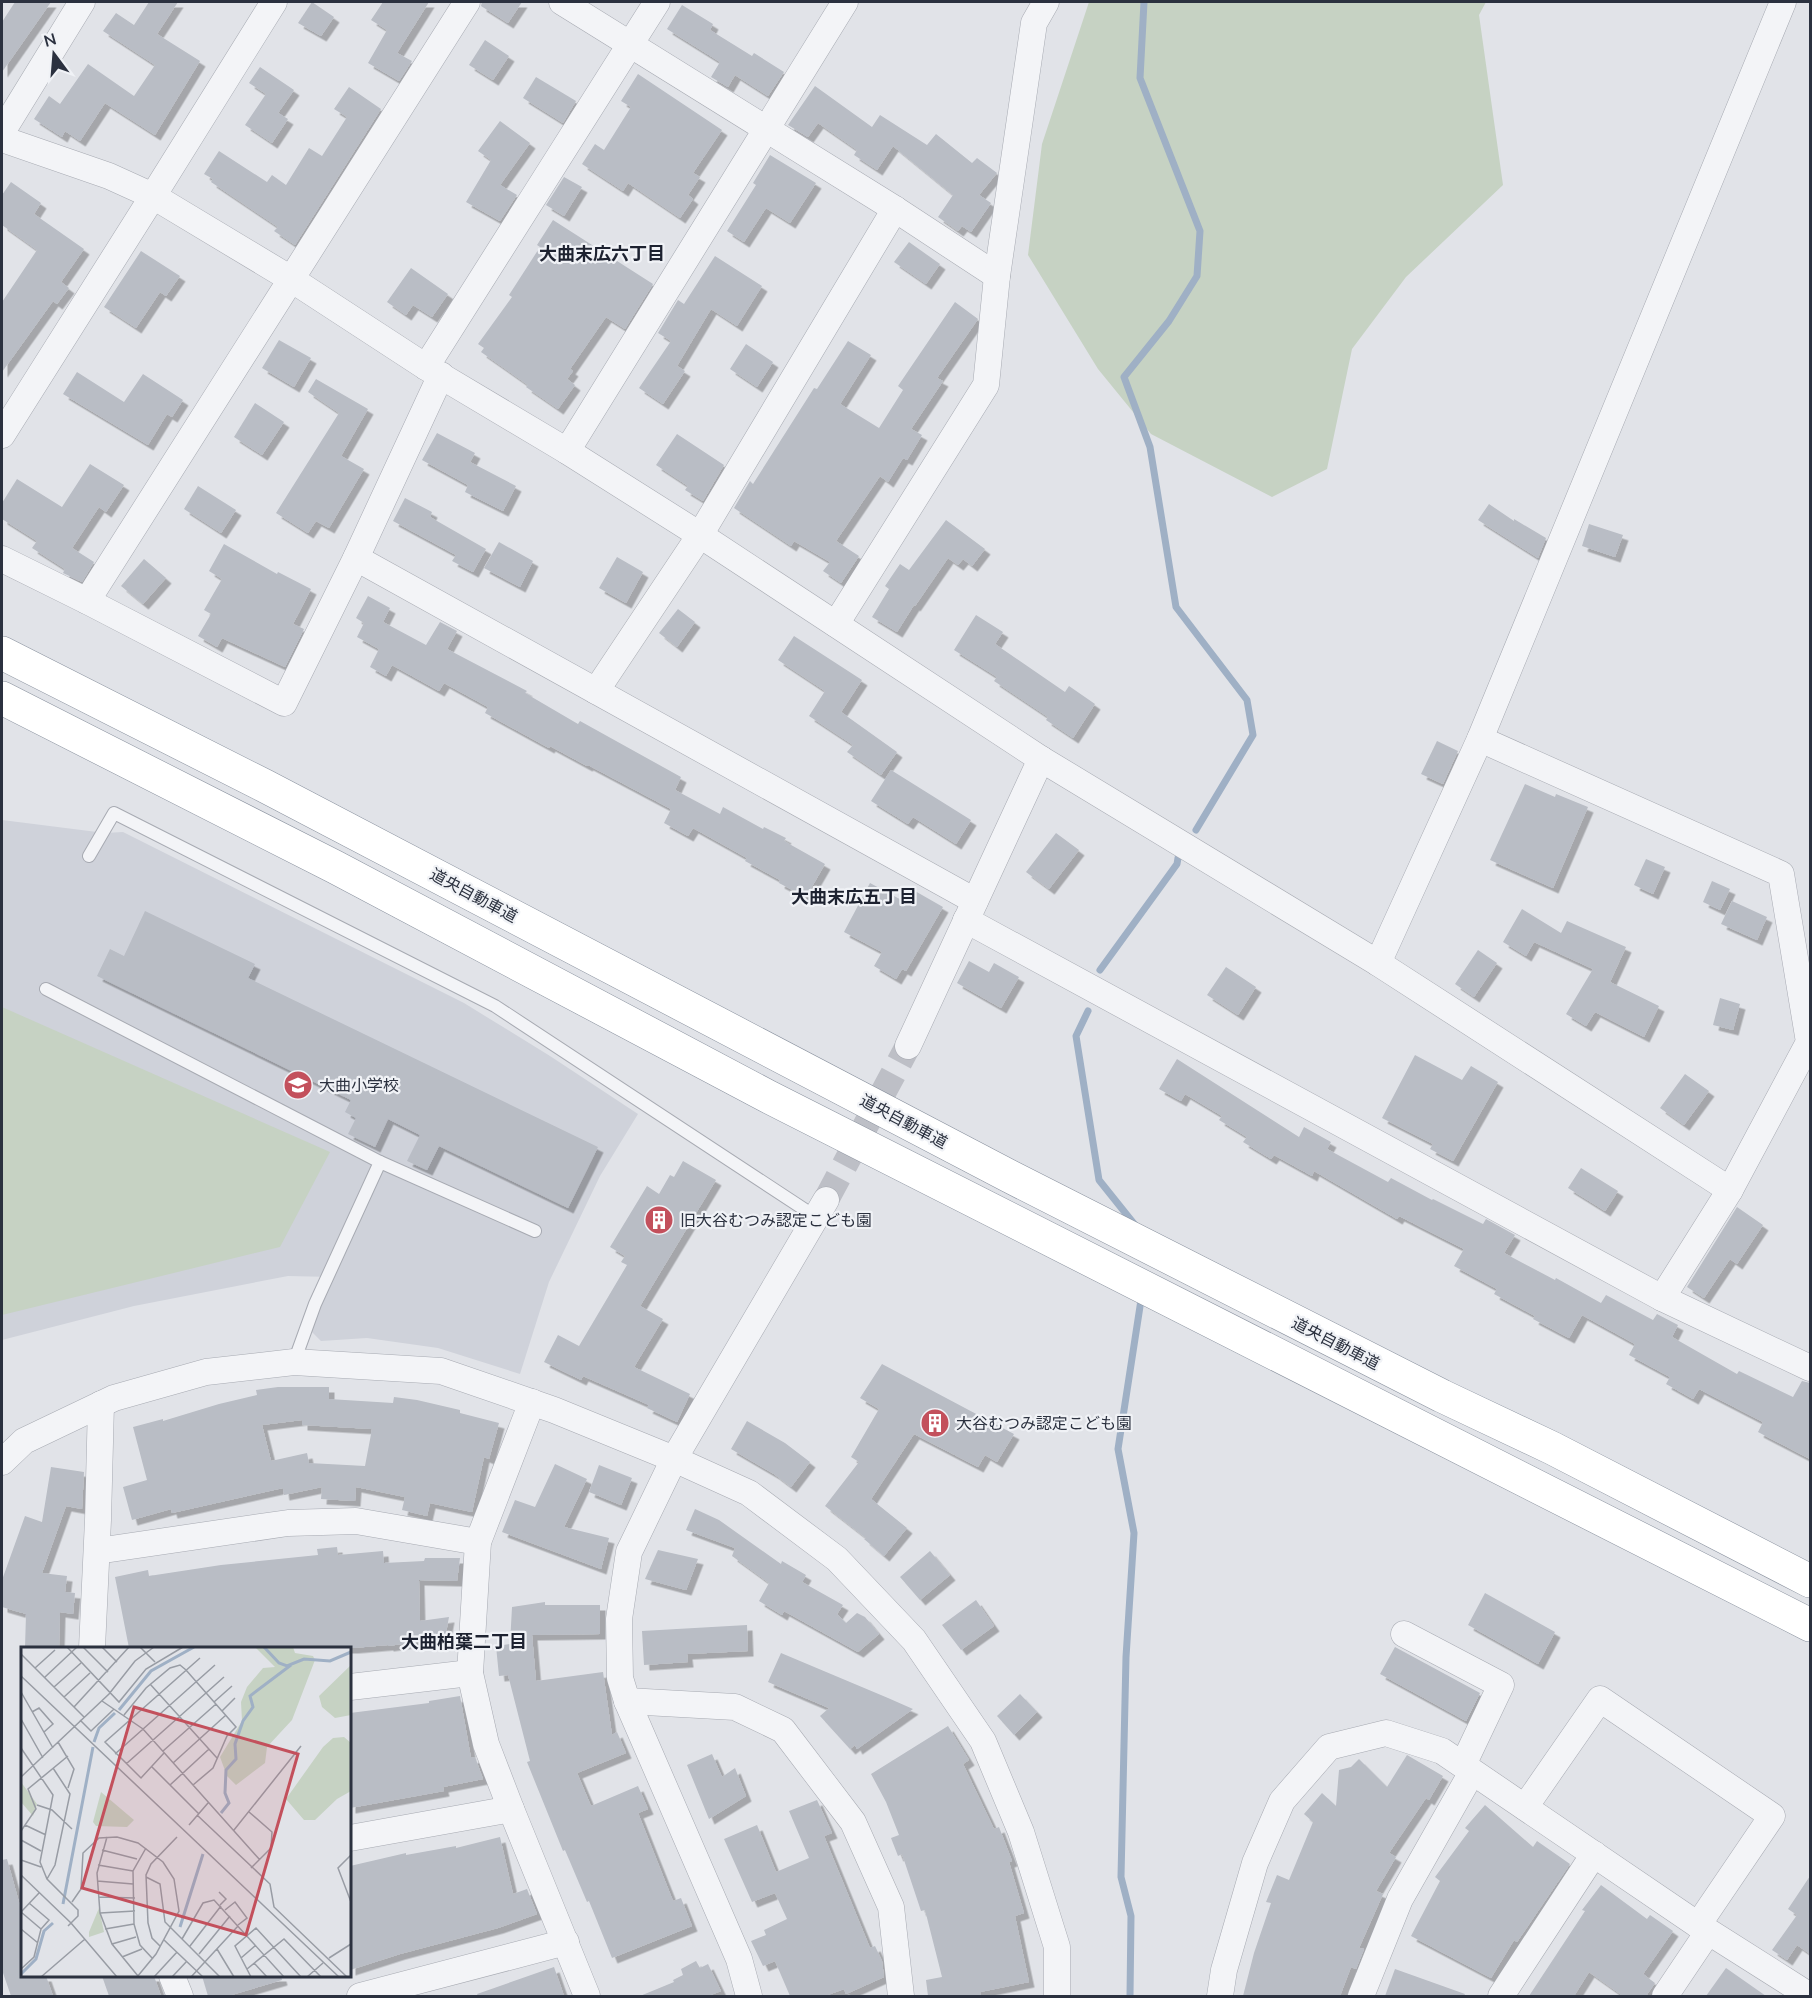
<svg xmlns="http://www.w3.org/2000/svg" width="1812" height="1998" font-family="Mulish,'Noto Sans JP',sans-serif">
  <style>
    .built { fill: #cfd2da }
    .green { fill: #c6d2c3 }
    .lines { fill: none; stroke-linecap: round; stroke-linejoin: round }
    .stream { stroke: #9fb0c5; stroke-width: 7 }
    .building { fill: #b9bdc5; fill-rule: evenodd; filter: url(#shadow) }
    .street-tunnel { stroke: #bdbfc6; stroke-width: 26; stroke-dasharray: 26 13; stroke-linecap: butt }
    .lane-casing { stroke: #a7aab2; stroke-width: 14 }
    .street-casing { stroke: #a7aab2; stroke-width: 27 }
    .highway-casing { stroke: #89919e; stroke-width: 34 }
    .lane { stroke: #f3f4f7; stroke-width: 12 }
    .street { stroke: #f3f4f7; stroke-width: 26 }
    .highway { stroke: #fff; stroke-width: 33 }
    .labels { text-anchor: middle; stroke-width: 4.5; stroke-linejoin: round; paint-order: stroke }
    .street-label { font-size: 16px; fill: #2b313f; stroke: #f0f2f6 }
    .poi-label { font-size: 16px; fill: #2b313f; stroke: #f0f2f6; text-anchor: start }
    .neighbourhood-label { font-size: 18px; font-weight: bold; fill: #1d2230; stroke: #f0f2f6 }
    .inset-river { fill: none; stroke: #9fb0c5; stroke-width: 3 }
    .inset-road { fill: none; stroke: #989ca4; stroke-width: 1.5 }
    .view { fill: #c3505c; fill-opacity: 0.15; stroke: #c3505c; stroke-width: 3 }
    .inset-edge { fill: none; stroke: #2b313f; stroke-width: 3 }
  </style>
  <defs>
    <filter id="shadow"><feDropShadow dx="5.5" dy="5.5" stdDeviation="0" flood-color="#0004"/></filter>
  </defs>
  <rect width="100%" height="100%" fill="#e1e3e8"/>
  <polygon class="built" points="2,820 105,833 123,832 464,1003 550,1056 638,1114 600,1176 549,1282 520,1374 438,1348 367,1338 321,1341 307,1327 332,1277 288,1276 134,1306 2,1340"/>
  <g class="green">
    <polygon points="1089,2 1486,2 1479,15 1503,185 1406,277 1352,349 1327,469 1272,497 1151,434 1098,369 1028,255 1042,144"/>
    <polygon points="2,1007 330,1152 280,1247 2,1315"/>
  </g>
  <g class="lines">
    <g class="stream">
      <polyline points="1144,2 1140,78 1200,231 1197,276 1169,321 1124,377 1150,447 1176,607 1247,700 1253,735 1196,830"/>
      <polyline points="1100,970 1177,864 1178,858"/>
      <polyline points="1088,1011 1076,1036 1099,1180 1135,1225"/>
      <polyline points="1130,1996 1131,1916 1121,1877 1126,1657 1134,1533 1118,1449 1141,1300"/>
    </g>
  </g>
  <g class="building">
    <polygon points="15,2 51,2 2,72 2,22"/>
    <polygon points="149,2 178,2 157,34 200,61 155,135 105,103 80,141 65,131 62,137 34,119 49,96 60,104 88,64 134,96 155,65 103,31 116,13 134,25"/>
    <polygon points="312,2 334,17 321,36 298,23"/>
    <polygon points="383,2 429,2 397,53 412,61 399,81 368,63 387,30 371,20"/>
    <polygon points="482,2 522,2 508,23 481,6"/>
    <polygon points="682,5 713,24 710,30 752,56 754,53 784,72 768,96 735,75 728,87 711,77 720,62 667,29"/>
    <polygon points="485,40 509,56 493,80 469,65"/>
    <polygon points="260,67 294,90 278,113 288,119 272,143 245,125 266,94 249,83"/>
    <polygon points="638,74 722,130 693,173 700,177 688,195 693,199 680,218 628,183 623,191 582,164 595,144 604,150 631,107 621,101"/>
    <polygon points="536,77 576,101 563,123 523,98"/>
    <polygon points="815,86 872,127 880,115 927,145 936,134 972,163 977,158 997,173 979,195 991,203 971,232 962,226 958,231 938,217 953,195 893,146 877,170 854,155 857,150 818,123 808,137 788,125"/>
    <polygon points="349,87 381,109 295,245 274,231 278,227 211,182 213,179 204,174 219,151 267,182 272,175 286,185 309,148 322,156 347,117 334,109"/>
    <polygon points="500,121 530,143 500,185 517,195 500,221 466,202 491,160 478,151"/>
    <polygon points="770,155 816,183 790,223 766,208 744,242 727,231 756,185 753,183"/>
    <polygon points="564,177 582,187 564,216 546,205"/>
    <polygon points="11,182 41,203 34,214 84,249 61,282 69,288 57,304 53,301 2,372 2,302 37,250 2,225 2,195"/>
    <polygon points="553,220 653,284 625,329 606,317 570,369 573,371 567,379 575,385 558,409 526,387 528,385 481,352 484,348 478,344 512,297 509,295 540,247 537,245"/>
    <polygon points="909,242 940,264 926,284 894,262"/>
    <polygon points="141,251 180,276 166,296 160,292 136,328 104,307"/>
    <polygon points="715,256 762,286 737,326 711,309 677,366 685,371 663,404 639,388 671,341 658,333 678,300 684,304"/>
    <polygon points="411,268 448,294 432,317 413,305 406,315 387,302"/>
    <polygon points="955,302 978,319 937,378 943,381 911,429 922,435 907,460 903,458 888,482 880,476 836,541 859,556 841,583 823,571 830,562 794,541 791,546 734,508 750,481 753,484 814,388 817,389 848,341 871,355 840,404 879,428 903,390 898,386"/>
    <polygon points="279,340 311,358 294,387 262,368"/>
    <polygon points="746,344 773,362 757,387 730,369"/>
    <polygon points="77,372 124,402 143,374 183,400 172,417 167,414 148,445 63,394"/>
    <polygon points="316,379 368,409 341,456 364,469 329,528 316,521 308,533 276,513 339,413 308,392"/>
    <polygon points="255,403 284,422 262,455 234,437"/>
    <polygon points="437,433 475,453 470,462 516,486 503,511 465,492 468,485 422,460"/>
    <polygon points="677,434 724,465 703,501 685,490 688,486 656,465"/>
    <polygon points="90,464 124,485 106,512 99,507 72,548 94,562 82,582 63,573 65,569 32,548 37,541 2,519 2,503 17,479 62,507"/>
    <polygon points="198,486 236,510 221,533 184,509"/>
    <polygon points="405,498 432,512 430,517 486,549 473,572 452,561 456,555 393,521"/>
    <polygon points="1489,504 1514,521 1514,519 1546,538 1538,558 1478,520"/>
    <polygon points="946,520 985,549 972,566 963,559 958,565 948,558 915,606 914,605 897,632 872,617 889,589 885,586 900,564 909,570"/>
    <polygon points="1589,524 1623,535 1615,557 1582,546"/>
    <polygon points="499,542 533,561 520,587 484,568"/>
    <polygon points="224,544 277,574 278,572 311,589 293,624 304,629 285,667 222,638 217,647 198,636 211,614 204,610 222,579 209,571"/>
    <polygon points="617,557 643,572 626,603 599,588"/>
    <polygon points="144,559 166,578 143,604 121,586"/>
    <polygon points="368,596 390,608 383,622 426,645 440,622 457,631 447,649 527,691 525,693 578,724 580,721 681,777 675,790 720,814 723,807 763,829 764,827 786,838 784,841 825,864 806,897 779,883 780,880 745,861 747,858 693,828 688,836 664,823 671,809 588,765 587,766 550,746 549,748 485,713 488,707 444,683 439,691 392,665 386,676 370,667 379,649 357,637 364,623 356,618"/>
    <polygon points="678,609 695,622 677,647 659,633"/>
    <polygon points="976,615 1003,632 995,644 1065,692 1069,686 1095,704 1073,738 1046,720 1048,717 994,681 997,677 954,650"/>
    <polygon points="794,636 862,680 841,712 897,752 881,775 847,752 853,745 809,716 825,691 778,660"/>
    <polygon points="1437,741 1458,751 1443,784 1421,774"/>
    <polygon points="891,770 971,820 956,844 913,817 908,824 871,801"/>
    <polygon points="1525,784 1555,797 1556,794 1588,807 1553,888 1490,860"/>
    <polygon points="1056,833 1079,850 1049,889 1026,872"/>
    <polygon points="1646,859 1665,867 1653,894 1634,885"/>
    <polygon points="1712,881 1730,889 1720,910 1703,902"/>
    <polygon points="870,883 907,903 915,891 943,907 906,971 902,969 896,979 874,966 882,952 844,932"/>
    <polygon points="1732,901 1767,917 1757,940 1721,924"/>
    <polygon points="1522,909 1561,933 1567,921 1626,947 1610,982 1659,1006 1644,1037 1595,1012 1586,1026 1566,1014 1593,969 1534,942 1526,956 1503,942"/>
    <polygon points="145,911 255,964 248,978 598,1147 568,1208 439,1146 427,1170 407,1161 420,1135 388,1119 375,1147 348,1134 356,1118 345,1112 351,1100 97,976 110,949 124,956"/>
    <polygon points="1478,950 1497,963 1474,997 1455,984"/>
    <polygon points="969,961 989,972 994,963 1019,977 1001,1008 957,983"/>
    <polygon points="1226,967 1256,987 1238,1015 1207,995"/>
    <polygon points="1720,998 1740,1004 1733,1030 1713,1025"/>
    <polygon points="1415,1055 1462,1080 1471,1066 1498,1082 1453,1161 1430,1149 1433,1144 1382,1118"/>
    <polygon points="1177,1059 1299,1137 1304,1127 1331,1142 1327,1149 1388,1182 1391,1178 1432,1200 1433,1199 1483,1224 1486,1219 1515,1235 1504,1253 1555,1280 1556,1278 1601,1303 1606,1295 1653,1320 1657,1314 1678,1325 1672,1337 1737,1374 1739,1371 1793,1397 1802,1381 1810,1383 1810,1459 1758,1432 1763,1422 1699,1389 1693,1399 1666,1384 1670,1377 1629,1355 1635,1344 1582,1315 1569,1338 1533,1319 1535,1316 1494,1294 1497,1289 1454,1266 1464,1249 1399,1216 1397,1219 1314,1171 1312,1176 1274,1155 1271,1159 1243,1142 1247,1137 1219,1120 1222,1116 1185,1094 1181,1101 1159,1089"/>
    <polygon points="1685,1074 1709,1091 1684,1125 1660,1108"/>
    <polygon points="683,1161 716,1180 640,1306 663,1319 634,1367 690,1394 677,1422 647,1408 649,1405 583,1376 581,1380 544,1362 558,1335 579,1346 627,1265 621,1262 625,1256 610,1247 647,1186 659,1194 670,1175 674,1177"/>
    <polygon points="1581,1168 1618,1191 1605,1211 1568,1188"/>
    <polygon points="1737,1207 1763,1225 1737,1264 1730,1259 1704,1298 1687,1287"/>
    <polygon points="882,1364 1014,1434 997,1462 985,1455 978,1467 914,1434 871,1499 907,1528 884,1556 864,1539 866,1538 825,1506 859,1462 851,1457 879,1409 860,1398"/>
    <path d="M278 1387H329V1399L393 1403 394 1397 417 1400 460 1410V1413L499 1423 489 1459 484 1457 472 1512 430 1503 427 1516 402 1510 405 1497 356 1487 355 1501 321 1499 322 1487 284 1495 283 1488 172 1513 171 1509 132 1520 123 1487 147 1480 133 1427 163 1419V1421L219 1404 257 1395 256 1390ZM302 1420V1425L372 1429 365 1466 309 1463 307 1453 271 1461 262 1425Z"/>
    <polygon points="747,1421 785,1443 810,1462 791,1487 774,1474 731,1449"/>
    <polygon points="555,1464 587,1479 564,1527 609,1538 601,1569 502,1532 515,1500 535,1507"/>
    <polygon points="599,1465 632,1478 621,1505 589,1492"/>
    <polygon points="51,1467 84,1472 82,1509 66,1506 42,1573 67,1576 65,1592 75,1593 73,1614 60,1612 59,1648 25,1648 26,1614 2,1607 2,1580 25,1516 42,1522"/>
    <polygon points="695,1509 719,1520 781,1564 782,1561 806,1575 802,1582 843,1605 837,1614 846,1623 857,1613 865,1617 879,1634 858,1652 784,1611 782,1615 759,1601 769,1583 732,1556 735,1548 686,1530"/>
    <polygon points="337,1547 338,1555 383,1551 384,1563 424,1561 425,1558 460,1558 457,1581 419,1580 420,1621 449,1617 445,1638 388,1646 388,1645 353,1648 129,1648 115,1577 148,1570 149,1576 221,1565 318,1555 317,1549"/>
    <polygon points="658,1550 698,1559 686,1590 645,1579"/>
    <polygon points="930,1551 950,1575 920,1600 900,1577"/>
    <polygon points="1485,1593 1555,1632 1538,1664 1468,1625"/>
    <polygon points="976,1600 994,1626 961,1650 942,1625"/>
    <polygon points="545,1602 545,1605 600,1605 600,1634 532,1635 536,1681 603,1672 612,1735 617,1732 626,1753 577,1773 591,1806 638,1786 648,1809 638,1813 673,1901 681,1898 692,1926 612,1958 589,1901 587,1902 565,1850 563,1851 527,1762 530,1761 508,1675 499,1676 496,1646 510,1644 512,1607"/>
    <polygon points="747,1625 748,1651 687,1654 688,1662 644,1665 642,1631"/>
    <polygon points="1395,1647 1480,1693 1466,1721 1380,1674"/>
    <polygon points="781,1653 888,1698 913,1709 857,1749 855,1745 850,1749 820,1716 829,1708 768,1682"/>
    <polygon points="1020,1694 1037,1712 1014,1735 997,1716"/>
    <polygon points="460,1696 471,1758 475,1757 483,1779 443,1787 444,1791 350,1808 350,1713 429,1703 429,1701"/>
    <polygon points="948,1726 969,1760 963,1764 994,1829 999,1827 1012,1861 1009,1862 1024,1913 1015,1916 1029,1982 980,1992 981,1996 928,1996 926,1980 942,1977 925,1910 921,1911 902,1854 898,1856 891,1838 899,1835 886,1802 871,1774"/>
    <polygon points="712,1754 722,1777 735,1768 746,1796 709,1819 687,1765"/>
    <polygon points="1407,1755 1443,1776 1429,1800 1426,1798 1389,1853 1396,1857 1376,1891 1383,1894 1359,1948 1364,1949 1356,1969 1351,1967 1340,1996 1243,1996 1254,1953 1271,1903 1266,1902 1277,1875 1289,1880 1313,1822 1304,1814 1322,1793 1336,1806 1339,1770 1351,1767 1359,1759 1387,1787"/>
    <polygon points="817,1800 832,1833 824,1836 870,1948 875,1946 882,1961 884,1977 846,1994 844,1989 825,1996 790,1996 775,1961 763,1966 751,1941 766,1935 764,1930 787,1919 775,1893 752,1902 724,1839 757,1825 776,1872 809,1858 789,1811"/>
    <polygon points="1485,1805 1533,1847 1537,1841 1570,1864 1517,1942 1514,1940 1491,1978 1411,1936 1440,1881 1435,1877 1469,1831 1465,1828"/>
    <polygon points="500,1837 513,1894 527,1889 537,1914 498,1928 400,1954 350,1970 350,1866 406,1853 406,1855 456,1846 456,1848"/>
    <polygon points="7,1859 22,1913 22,1976 46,1976 53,1996 11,1996 2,1970 2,1860"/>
    <polygon points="1810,1876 1810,1954 1797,1945 1787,1960 1772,1950 1797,1915 1788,1909"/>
    <polygon points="1601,1885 1647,1919 1650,1915 1673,1931 1643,1974 1655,1983 1646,1996 1623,1996 1589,1972 1574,1996 1529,1996 1585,1911 1582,1910"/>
    <polygon points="696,1961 700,1968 708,1964 721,1991 708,1996 640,1996 674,1982 673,1980 683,1975 681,1969"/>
    <polygon points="554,1967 564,1996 478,1996 477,1994"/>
    <polygon points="1726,1968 1766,1996 1706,1996"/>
    <polygon points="1395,1969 1465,1994 1464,1996 1385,1996"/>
    <polygon points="102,1976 154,1976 161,1996 109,1996"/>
    <polygon points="202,1976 281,1976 282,1980 228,1996 208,1996"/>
  </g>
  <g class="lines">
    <polyline class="street-tunnel" points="826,1200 908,1046"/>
    <g class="lane-casing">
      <g id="lane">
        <polyline points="89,856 114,813 495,1006 816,1217"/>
        <polyline points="46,989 380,1162 315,1304 294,1362"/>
        <polyline points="380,1162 535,1231"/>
      </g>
    </g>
    <g class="street-casing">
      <g id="street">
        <polyline points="562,2 895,209 997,276"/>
        <polyline points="2,132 82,2"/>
        <polyline points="2,139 109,176 153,196 291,279 426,367 567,451 700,535 1041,759 1378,963 1730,1190"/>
        <polyline points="426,367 657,2"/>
        <polyline points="2,435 153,196 274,2"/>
        <polyline points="567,451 845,2"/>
        <polyline points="356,558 975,901"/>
        <polyline points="2,559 87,601 284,703 356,558 441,375"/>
        <polyline points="87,601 467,2"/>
        <polyline points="836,624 986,385 997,276 1034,23 1046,2"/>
        <polyline points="596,691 700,535 895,209"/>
        <polyline points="1480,739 1781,874 1809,1042 1730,1190 1662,1298"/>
        <polyline points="966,920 1662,1298 1810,1368"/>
        <polyline points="1378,963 1480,739 1783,2"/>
        <polyline points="908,1046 1041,759"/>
        <polyline points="532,1402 478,1542 470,1673 486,1744 511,1809 587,1996"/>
        <polyline points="2,1462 24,1441 114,1398 206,1372 294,1362 441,1371 554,1410 674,1459 749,1493 837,1559 914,1640 983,1741 1021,1832 1057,1947 1057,1996"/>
        <polyline points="97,1551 288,1523 356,1521 478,1542"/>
        <polyline points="1404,1634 1501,1685 1463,1765"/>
        <polyline points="92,1648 98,1520 101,1404"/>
        <polyline points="350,1687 470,1673"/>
        <polyline points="627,1701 735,1707 783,1730 853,1822 891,1907 901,1996"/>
        <polyline points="1525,1807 1600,1699 1772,1816 1698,1925"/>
        <polyline points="350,1838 511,1809"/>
        <polyline points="172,1976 180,1996"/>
        <polyline points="360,1996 566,1942"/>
        <polyline points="749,1996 739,1959 627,1701 620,1678 619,1619 629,1552 674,1459 826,1200"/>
        <polyline points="1220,1996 1224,1970 1255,1863 1282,1801 1329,1747 1386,1733 1442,1751 1698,1925 1810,1996"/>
        <polyline points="1361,1996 1400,1899 1472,1772"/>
        <polyline points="1501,1996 1594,1854"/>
        <polyline points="1665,1996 1708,1932"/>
      </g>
    </g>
    <g class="highway-casing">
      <g id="highway">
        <polyline points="2,653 265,786 1009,1176 1442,1396 1552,1448 1810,1581"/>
        <polyline points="2,698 335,867 767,1096 1810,1625"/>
      </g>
    </g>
    <use href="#lane" class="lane"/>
    <use href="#street" class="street"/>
    <use href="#highway" class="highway"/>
  </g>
  <defs>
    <g id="school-disc" transform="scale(1.5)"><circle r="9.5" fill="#c3505c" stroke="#f0f2f6"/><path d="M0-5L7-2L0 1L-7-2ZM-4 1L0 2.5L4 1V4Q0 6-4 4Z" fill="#fff"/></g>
    <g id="building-disc" transform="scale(1.5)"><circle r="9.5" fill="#c3505c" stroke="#f0f2f6"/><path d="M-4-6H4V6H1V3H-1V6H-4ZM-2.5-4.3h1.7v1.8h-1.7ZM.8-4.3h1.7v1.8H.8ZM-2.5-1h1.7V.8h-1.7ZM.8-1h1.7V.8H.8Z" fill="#fff"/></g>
  </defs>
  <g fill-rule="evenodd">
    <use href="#school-disc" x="298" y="1085"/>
    <use href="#building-disc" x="659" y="1220"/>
    <use href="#building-disc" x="935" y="1423"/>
  </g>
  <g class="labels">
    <g class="street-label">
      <text transform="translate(474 895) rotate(28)" y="6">道央自動車道</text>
      <text transform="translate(904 1121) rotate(28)" y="6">道央自動車道</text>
      <text transform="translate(1336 1343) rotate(27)" y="6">道央自動車道</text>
    </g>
    <g class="poi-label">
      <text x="319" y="1091">大曲小学校</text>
      <text x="680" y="1226">旧大谷むつみ認定こども園</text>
      <text x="956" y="1429">大谷むつみ認定こども園</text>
    </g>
    <g class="neighbourhood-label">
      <text x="602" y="260">大曲末広六丁目</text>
      <text x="854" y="903">大曲末広五丁目</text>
      <text x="464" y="1648">大曲柏葉二丁目</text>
    </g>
  </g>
  <g transform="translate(21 1647)">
    <rect width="330" height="330" fill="#e1e3e8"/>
    <path d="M234 0H272L274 6 292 9 294 13 271 73 246 100 244 116 215 138 206 129 199 110 221 74 220 55 226 40 242 21 254 20ZM330 18V68L314 71 301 60 298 49ZM323 90 330 96V144L316 152 294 173H283L265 152 302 100 312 91ZM0 135 16 157 12 169 0 155ZM80 145 113 173 106 180 75 179 72 175ZM78 261 83 285 68 290V285Z" fill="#c6d2c3"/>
    <path class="inset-river" d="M243 0 258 16 266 19 283 12 309 14 330 5M98 63 130 24 173 0M73 95 78 81 94 66M200 166 208 156 204 146 205 123 215 112 214 97 222 74 232 60 229 49 270 18M42 257 72 100M159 280 182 207M0 327 15 312 23 284 32 276"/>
    <path class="inset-road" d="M46 0 98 55 125 22 162 0M62 0 87 25M81 0 96 15M119 0 134 15M0 7 63 70M14 21 34 3M0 29 318 330M24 30 56 0M129 37 196 111M33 40 60 16M0 45 32 101M43 50 69 26M81 54 122 82 239 213M193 55 211 39M53 60 108 0M201 64 214 51M11 65 18 61 32 77 23 85M103 68 125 41 149 21 159 18 165 23 215 80 206 89 192 121 172 138M0 72 22 111M59 73 70 84 93 62M37 95 53 122 47 141M0 101 32 148 19 215 26 232 57 263V269L47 279M142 104 195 57M143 106 120 131 84 95 179 11M94 107 194 18M152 116 205 68M105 117 203 30M131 120 178 167M0 130 88 47 114 14 133 0M149 138 188 102M16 158 31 163 51 182M228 165 251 185 250 201 230 221M176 168 249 237 253 260 326 330M4 178 25 188M168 178 187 156M213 183 280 99M0 184 15 162 7 142 47 109M86 190 76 226 79 266 91 297 117 329M0 193 20 204M125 201 112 224 113 277 119 298 132 312M81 203 116 212M330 208 317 221 330 255M0 213 20 220M77 218 112 224M0 228 50 276 96 330M125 230 139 237 144 275 199 330M26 232 34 218 49 147 32 121M76 234 112 237M198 245 205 252 199 258M78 250 114 251M51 255 60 242 62 206 78 191 96 190 117 196 142 215 153 232 158 264 135 307 116 330M204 263 214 255 226 271 217 278M0 265 18 246M0 265 20 282M79 266 114 264M0 282 17 296M84 282 113 277M161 292 182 256 193 253 263 330M143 293 182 330M91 297 115 290M139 299 131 291 127 276 125 228 130 217 156 190M169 299 200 259M196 302 213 330M178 307 209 269M101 310 121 302M220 311 235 298M308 311 330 297M233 316 246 330M0 322 13 310 20 282 28 273 8 256M226 322 263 292 300 330M20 330 64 292M133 330 156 305M151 330 166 314M170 330 217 279M230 330 214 299 235 281 280 330M286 330 302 316"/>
    <path class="view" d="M113 60 277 107 225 288 61 241Z"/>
    <rect width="330" height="330" class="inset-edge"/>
  </g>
  <rect width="1812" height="1998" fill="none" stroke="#2b313f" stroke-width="6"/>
  <g transform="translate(54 54) rotate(344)" stroke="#f0f2f6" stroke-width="4.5" paint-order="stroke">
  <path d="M0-4.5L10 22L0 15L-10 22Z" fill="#2b313f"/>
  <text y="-9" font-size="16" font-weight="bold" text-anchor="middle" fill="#2b313f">N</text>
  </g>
</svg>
